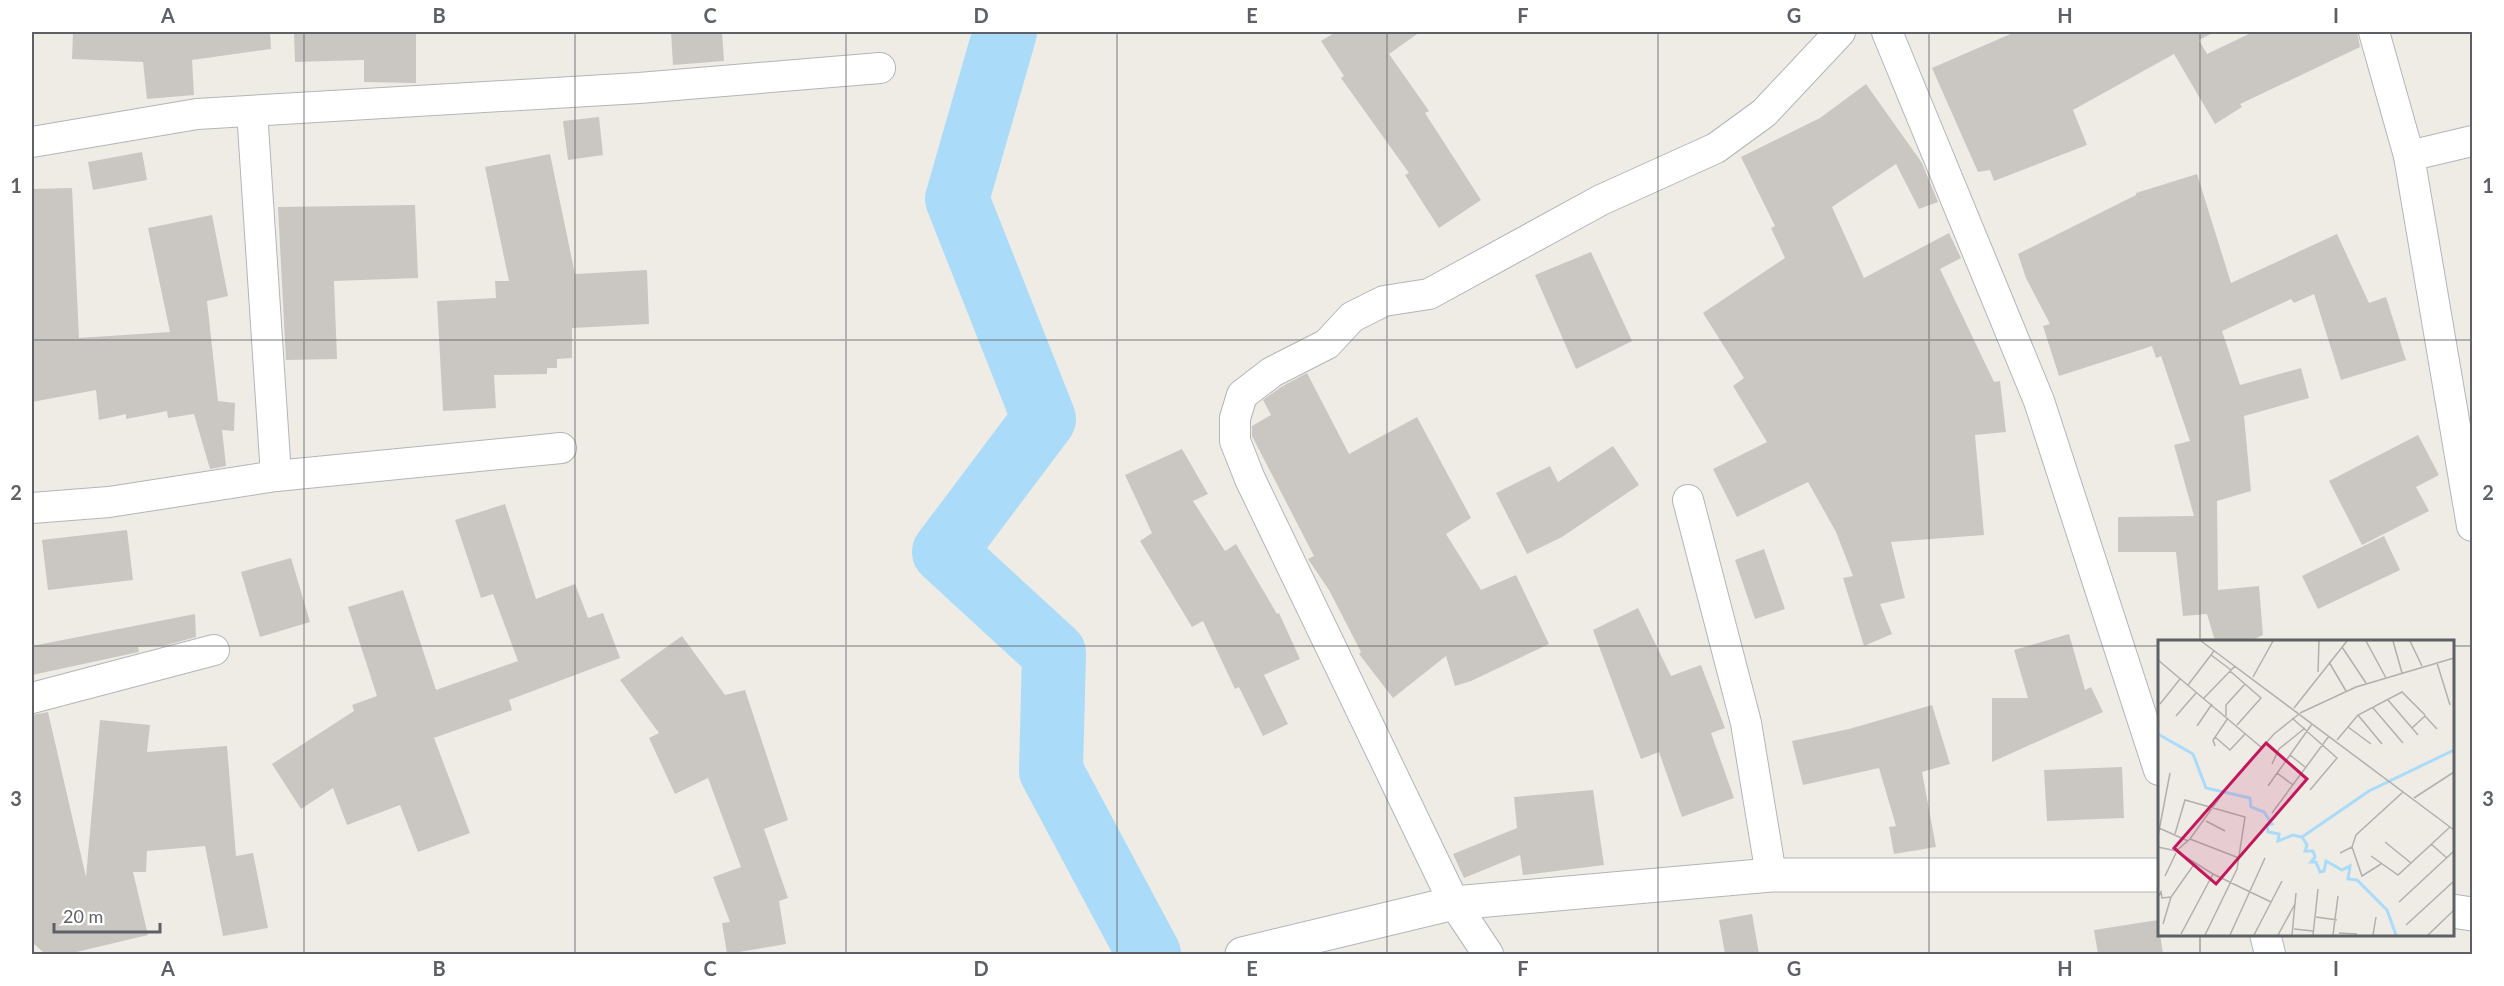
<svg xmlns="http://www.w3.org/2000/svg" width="2504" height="986" font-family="Lato,sans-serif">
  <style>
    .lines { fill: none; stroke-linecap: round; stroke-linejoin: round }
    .river { stroke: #aadbf9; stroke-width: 64 }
    .building { fill: #cac7c2 }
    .street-casing { stroke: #b2b6b9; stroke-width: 32 }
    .secondary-casing { stroke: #b1b5b9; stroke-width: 35 }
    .street { stroke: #fff; stroke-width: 30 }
    .secondary { stroke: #fff; stroke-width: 33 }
    .grid { fill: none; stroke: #5d6165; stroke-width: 1.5; stroke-opacity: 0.55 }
    .inset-river { fill: none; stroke: #aadbf9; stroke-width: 3 }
    .inset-road { fill: none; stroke: #b0b0ae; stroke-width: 1.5 }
    .view { fill: #c2185b; fill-opacity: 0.15; stroke: #c2185b; stroke-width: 3 }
    .inset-edge { fill: none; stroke: #5d6165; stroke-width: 3 }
    .neatline { fill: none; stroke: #5d6165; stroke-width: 2 }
    .grid-label { font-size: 20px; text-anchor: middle; font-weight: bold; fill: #5d6165 }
  </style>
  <rect width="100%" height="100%" fill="#eeece5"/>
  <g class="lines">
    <polyline class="river" points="1005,32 957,199 1044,419 944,552 1054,653 1051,771 1149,954"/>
  </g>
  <g class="building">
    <polygon points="73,32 270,32 271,49 192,60 194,95 147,99 143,62 72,59"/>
    <polygon points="294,32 416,32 416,83 364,82 364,60 295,62"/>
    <polygon points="671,32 722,32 724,61 673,65"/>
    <polygon points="1336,32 1420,32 1389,54 1429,111 1425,113 1481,200 1439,228 1405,175 1409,173 1341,78 1344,76 1321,41"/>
    <polygon points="2015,32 2215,32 2199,40 2207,54 2253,32 2357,32 2360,47 2240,104 2242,107 2215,124 2174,54 2073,110 2087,145 1994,181 1990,170 1978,172 1932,68"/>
    <polygon points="1866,84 1922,163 1938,202 1919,209 1896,164 1832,207 1864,278 1949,233 1961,258 1940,269 1994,382 2000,381 2006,432 1975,435 1984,535 1891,542 1905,598 1880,604 1892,634 1864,646 1843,578 1853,576 1836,532 1808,482 1737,517 1713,469 1767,442 1733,386 1744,378 1703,313 1785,258 1771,228 1775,226 1741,157 1820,118"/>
    <polygon points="599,117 603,155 568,160 563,121"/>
    <polygon points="142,152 147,180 93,190 88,162"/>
    <polygon points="550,154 575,274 647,270 649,324 572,328 572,358 557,359 557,368 547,368 547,374 494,375 496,408 443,411 437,301 496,298 495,281 509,281 485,167"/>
    <polygon points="2197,174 2231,283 2337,234 2369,303 2386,297 2406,360 2341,380 2314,294 2294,303 2291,299 2222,331 2240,385 2301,368 2309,398 2244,416 2251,491 2217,501 2218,590 2259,586 2263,635 2250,641 2215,641 2207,614 2183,616 2176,552 2118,552 2118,517 2194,516 2174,445 2190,441 2161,356 2156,358 2152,346 2059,376 2043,326 2050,324 2026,278 2018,254 2136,195 2136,193"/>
    <polygon points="72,188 79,338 170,332 148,228 212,215 228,296 207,301 218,401 235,403 234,431 222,430 226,466 210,469 194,414 168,418 167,411 126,419 126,414 99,420 96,390 32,402 32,189"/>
    <polygon points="415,205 418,278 334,281 337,359 286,360 278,207"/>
    <polygon points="1591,252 1632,341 1576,369 1535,275"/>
    <polygon points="1307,373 1349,454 1417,417 1471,518 1446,534 1481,590 1516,575 1549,644 1471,681 1455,686 1446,656 1393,698 1359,654 1361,652 1329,590 1308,559 1314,556 1252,436 1252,426 1271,415 1263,400 1281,387"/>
    <polygon points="2418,435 2439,475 2416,487 2429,511 2362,545 2329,481"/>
    <polygon points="1613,446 1639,485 1562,537 1527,554 1496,493 1550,466 1558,482"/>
    <polygon points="1182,449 1208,494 1193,501 1225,551 1236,544 1277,614 1279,613 1300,659 1264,675 1288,724 1263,736 1239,687 1235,689 1203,621 1192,627 1140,541 1152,533 1125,475"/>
    <polygon points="505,504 536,599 575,584 588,618 603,613 620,658 509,700 512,710 434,738 470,833 418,852 400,805 347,825 333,788 301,809 272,764 354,711 352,705 377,696 348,607 403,590 436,690 518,661 493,594 481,598 455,520"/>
    <polygon points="127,530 133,580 48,590 42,540"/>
    <polygon points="2384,536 2400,570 2318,609 2302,576"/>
    <polygon points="1764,549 1785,609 1755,619 1735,560"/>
    <polygon points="291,558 310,622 260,637 241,572"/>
    <polygon points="1638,608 1671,676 1701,665 1725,728 1711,733 1734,798 1682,817 1659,752 1641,759 1593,630"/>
    <polygon points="195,614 196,637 163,646 138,647 139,652 32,675 32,646"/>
    <polygon points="2069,634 2085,690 2091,687 2103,712 1992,762 1992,698 2028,698 2014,650"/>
    <polygon points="682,636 725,695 745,690 788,820 764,829 788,898 779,901 786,944 727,954 722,923 730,922 713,877 741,867 708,778 675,794 649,738 659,733 620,680"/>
    <polygon points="1932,705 1950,764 1922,772 1936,847 1894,854 1889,827 1896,826 1879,768 1803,785 1792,741 1849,729"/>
    <polygon points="48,712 86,877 100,720 150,725 147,752 227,746 236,856 253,853 268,928 223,936 205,846 147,851 146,872 133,872 148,935 68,954 44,953 32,942 32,715"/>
    <polygon points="2122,767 2124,818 2047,821 2044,770"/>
    <polygon points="1593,790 1604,865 1523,875 1520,855 1464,878 1453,854 1517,828 1514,797"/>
    <polygon points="1752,914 1759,954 1725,954 1719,920"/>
    <polygon points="2158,920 2163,954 2098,954 2094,930"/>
  </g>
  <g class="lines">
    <g class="street-casing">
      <g id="street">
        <polyline points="1887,32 2039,401 2159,770"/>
        <polyline points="2374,32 2409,156 2472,526"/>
        <polyline points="252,111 276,476"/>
        <polyline points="32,142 197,114 639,88 880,68"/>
        <polyline points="2409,156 2472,141"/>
        <polyline points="1688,500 1746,723 1771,875"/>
        <polyline points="32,508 109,502 276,476 561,448"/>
        <polyline points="32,698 214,650"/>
        <polyline points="2265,934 2270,954"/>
        <polyline points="1488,954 1454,903 1250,479 1235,441 1235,418 1242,395 1272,372 1327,344 1352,317 1384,301 1429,294 1601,200 1716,148 1764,113 1840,32"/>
      </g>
    </g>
    <g class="secondary-casing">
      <g id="secondary">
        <polyline points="2452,911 2472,914"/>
        <polyline points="1242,954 1454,903 1771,875 2159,875"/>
      </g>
    </g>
    <use href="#street" class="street"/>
    <use href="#secondary" class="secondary"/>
  </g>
  <path class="grid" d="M304 32V954M575 32V954M846 32V954M1117 32V954M1387 32V954M1658 32V954M1929 32V954M2200 32V641M32 340H2472M32 646H2159M2452 646H2472M2200 934V954"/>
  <g transform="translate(2158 640)">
    <rect width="296" height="296" fill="#eeece5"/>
    <path class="inset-river" d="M0 94 35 114 48 148 92 158 93 167 106 172 114 184 109 185 110 192 121 194 120 201 135 195 144 197 149 205 147 211H155L157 217 153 222H158L162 232 166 231 168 221 184 230 192 226 190 239 199 240 229 270 238 295M144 197 211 151 296 110"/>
    <path class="inset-road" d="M43 1 296 190M208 1 228 38M235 1 244 33M252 1 264 26M184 7 208 43M53 15 73 30M0 20 104 108M171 22 188 51M279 23 292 65M72 31 103 58 79 85M160 32 161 1M95 37 115 1M30 45 56 11M46 58 77 26M230 60 260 95M2 64 22 39M136 68 189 1M215 68 245 103M142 73 198 47 296 18M200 75 224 104M18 76 38 53M68 76V65L87 44M134 78 179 118 152 150M39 86 54 64M190 87 213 104M254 88 267 76 279 89M57 97 72 110 87 94M179 100 200 75 244 52 267 75M57 106 55 100 70 78M132 115 147 127M114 124 121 109 147 88M119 133 135 145M110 146 154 84M256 158 296 132M114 173 171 96M48 181 67 191M1 188 30 201M17 194 27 160 87 177 79 229 47 295M0 196 12 133M32 199 81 218M227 202 253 223M273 204 289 218M0 207 18 211 32 199 70 146 116 94 141 74M194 207 204 236 223 224M18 211 55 234 113 262M182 213 194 207 198 195 245 152M213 216 240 235 292 187M7 236 18 213M0 257 3 252 4 258 13 257M241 262 296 211M158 277 179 280M5 284 13 257 37 223M248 285 296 241M136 289 155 291M181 293 199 294M23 294 55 234M72 295 107 218M96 295 124 241M120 295 137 264M134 295 138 253M155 295 160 249M175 295 180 256M215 295 218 277M270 295 296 270"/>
    <path class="view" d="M108 103 149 139 58 244 16 208Z"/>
    <rect width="296" height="296" class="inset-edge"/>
  </g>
  <rect width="2504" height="986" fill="none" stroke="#ffffff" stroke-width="66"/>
  <path d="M54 923v9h106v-9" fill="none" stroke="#5d6165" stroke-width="3"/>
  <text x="63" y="923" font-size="18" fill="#5d6165" stroke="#ffffff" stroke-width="4.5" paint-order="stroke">20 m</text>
  <rect x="33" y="33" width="2438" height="920" class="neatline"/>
  <g class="grid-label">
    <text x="168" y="23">A</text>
    <text x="439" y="23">B</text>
    <text x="710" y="23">C</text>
    <text x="981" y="23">D</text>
    <text x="1252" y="23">E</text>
    <text x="1523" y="23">F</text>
    <text x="1794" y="23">G</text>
    <text x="2065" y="23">H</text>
    <text x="2336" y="23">I</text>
    <text x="16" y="193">1</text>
    <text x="2488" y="193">1</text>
    <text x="16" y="500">2</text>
    <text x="2488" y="500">2</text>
    <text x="16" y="806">3</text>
    <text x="2488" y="806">3</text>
    <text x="168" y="976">A</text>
    <text x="439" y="976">B</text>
    <text x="710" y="976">C</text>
    <text x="981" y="976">D</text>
    <text x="1252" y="976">E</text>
    <text x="1523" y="976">F</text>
    <text x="1794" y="976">G</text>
    <text x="2065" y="976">H</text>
    <text x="2336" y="976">I</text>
  </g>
</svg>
